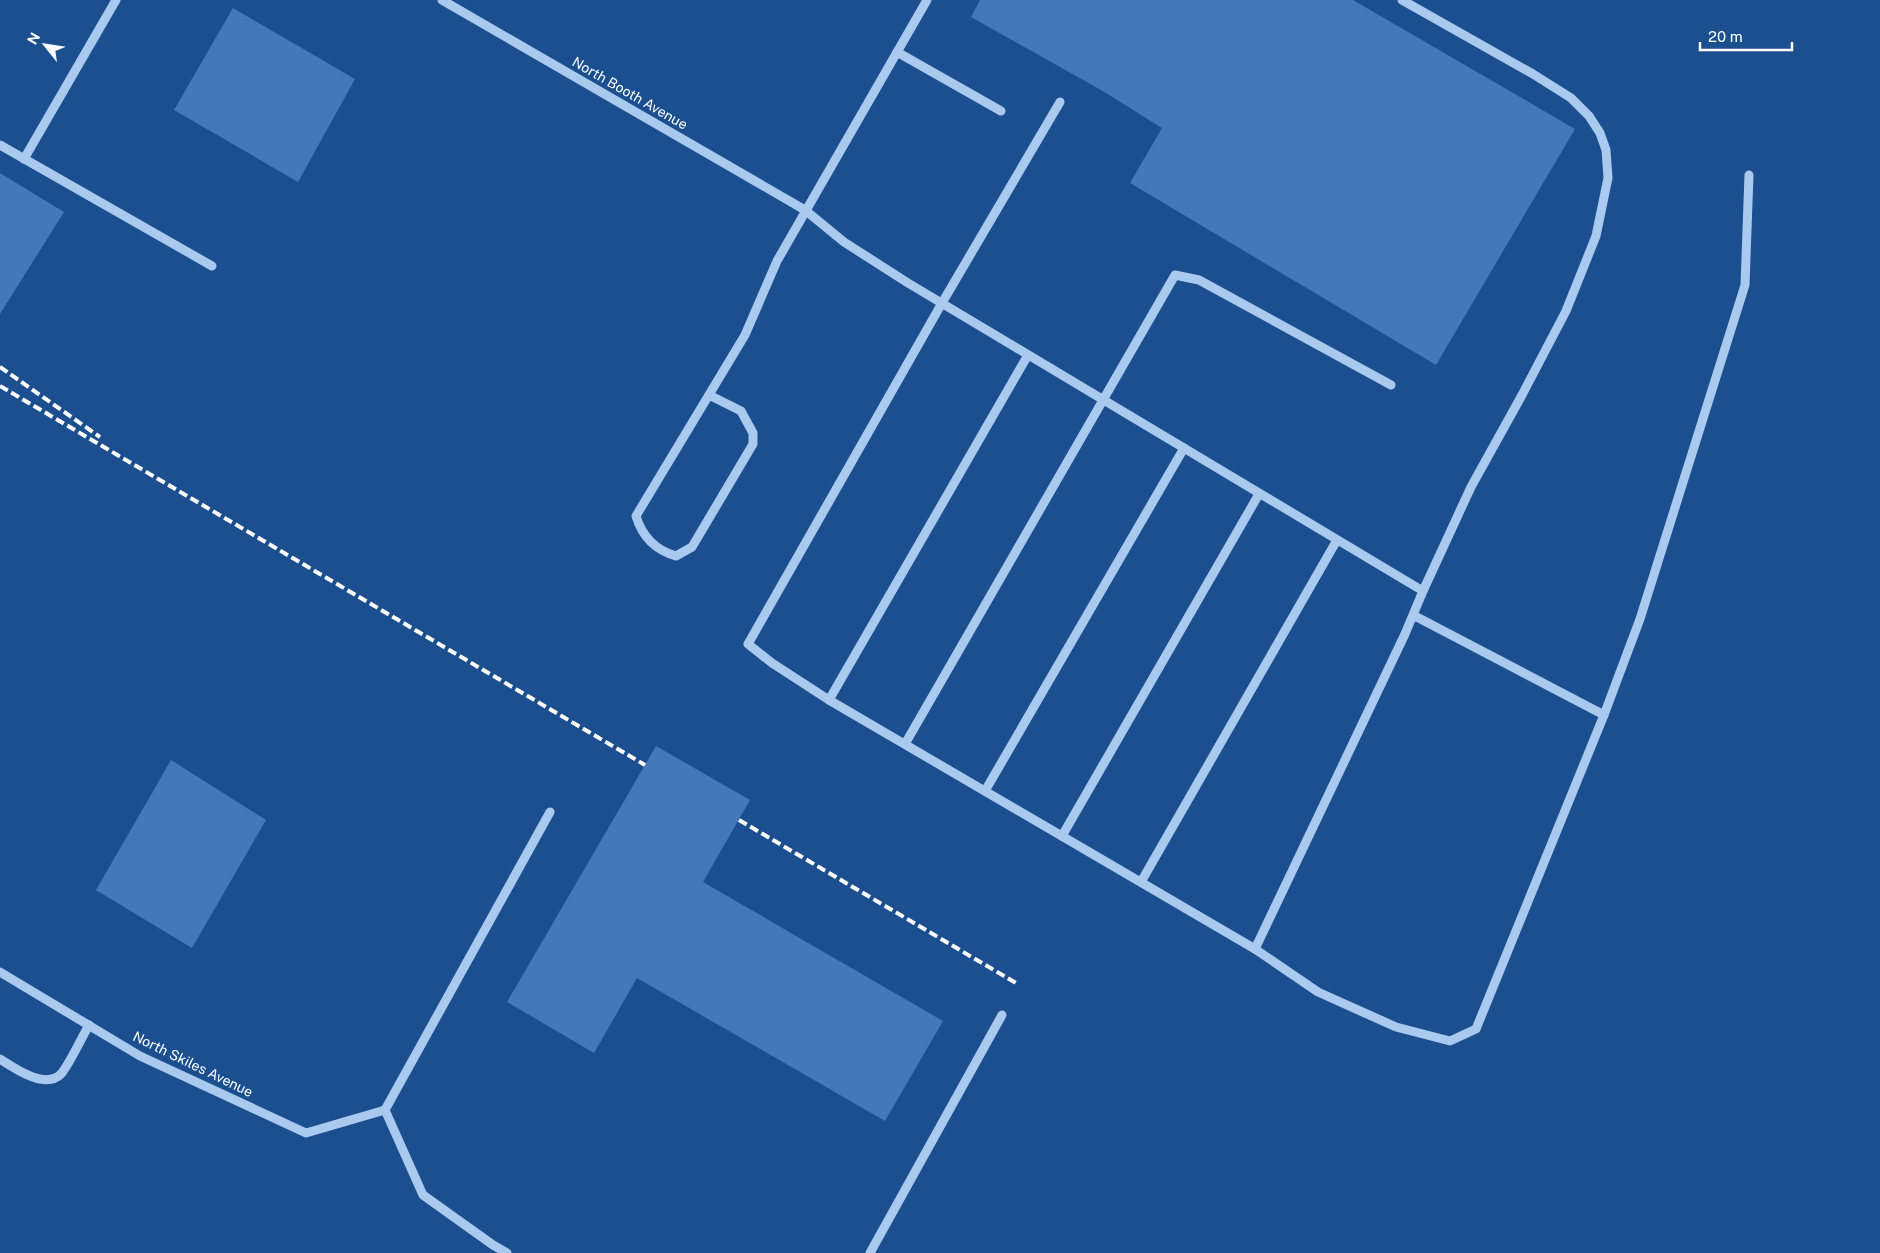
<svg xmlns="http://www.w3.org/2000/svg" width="1880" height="1253" font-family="'Public Sans',sans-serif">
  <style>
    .building { fill: #4478b7 }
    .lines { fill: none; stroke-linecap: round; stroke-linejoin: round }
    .minor { stroke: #a9c9ee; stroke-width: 9 }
    .rail { stroke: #fff; stroke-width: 4; stroke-dasharray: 9 4; stroke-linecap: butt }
    .labels { text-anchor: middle; stroke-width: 4; stroke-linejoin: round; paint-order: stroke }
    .street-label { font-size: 14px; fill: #fff; stroke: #1b4f8f }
  </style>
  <rect width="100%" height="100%" fill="#1b4f8f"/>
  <g class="building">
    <polygon points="980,0 1353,0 1575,129 1436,365 1130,183 1162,128 1101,90 971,17"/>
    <polygon points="233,8 355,79 298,182 174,110"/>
    <polygon points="0,173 64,212 0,314"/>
    <polygon points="656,746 750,800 703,882 943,1021 885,1121 637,978 594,1053 507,1002"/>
    <polygon points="171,760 266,820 192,948 96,890"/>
  </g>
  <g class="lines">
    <g class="minor">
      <polyline points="442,0 805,210 844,242 908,283 1423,591 1405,634 1255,949 1318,992 1396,1027 1450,1041 1476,1029 1604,715 1413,615"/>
      <polyline points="1402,0 1533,74 1571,98 1589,116 1600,133 1606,150 1608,178 1596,236 1566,311 1522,395 1471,487 1423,591"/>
      <polyline points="897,52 1001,111"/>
      <polyline points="0,145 212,266"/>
      <polyline points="24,159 116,0"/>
      <polyline points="1028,355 829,700 1255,949"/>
      <path d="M709 395 741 411 753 433V444L692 547 676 556C655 550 642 536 636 516L745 335 777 261 927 0"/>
      <polyline points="829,700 772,663 748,644 942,303 1060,102"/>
      <polyline points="1604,715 1640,619 1745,285 1749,175"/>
      <polyline points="905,744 1175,275 1199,280 1391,385"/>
      <polyline points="985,791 1184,448"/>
      <polyline points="1062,836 1259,494"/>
      <polyline points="1141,882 1337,540"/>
      <polyline points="0,972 140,1056 306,1133 385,1110"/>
      <path d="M0 1059C14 1068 45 1090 61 1074 69 1065 82 1037 89 1025"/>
      <polyline points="385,1110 550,812"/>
      <polyline points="385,1110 423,1195 493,1245 507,1253"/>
      <polyline points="870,1253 1002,1015"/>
    </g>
    <g class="rail">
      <polyline points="0,367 100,437"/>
      <polyline points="0,386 645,765"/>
      <polyline points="739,820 1016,983"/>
    </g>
  </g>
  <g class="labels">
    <g class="street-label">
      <text transform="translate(630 93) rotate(30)" y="5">North Booth Avenue</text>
      <text transform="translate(193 1064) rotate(26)" y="5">North Skiles Avenue</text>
    </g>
  </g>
  <g transform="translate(45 45) rotate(300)" stroke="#1b4f8f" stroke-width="4" paint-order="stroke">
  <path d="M0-4L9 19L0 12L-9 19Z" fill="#ffffff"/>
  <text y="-8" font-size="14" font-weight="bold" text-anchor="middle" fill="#ffffff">N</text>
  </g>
  <path d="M1700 42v8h92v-8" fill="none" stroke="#ffffff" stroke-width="2.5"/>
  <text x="1708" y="42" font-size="15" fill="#ffffff" stroke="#1b4f8f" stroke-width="4" paint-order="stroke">20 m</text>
</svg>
